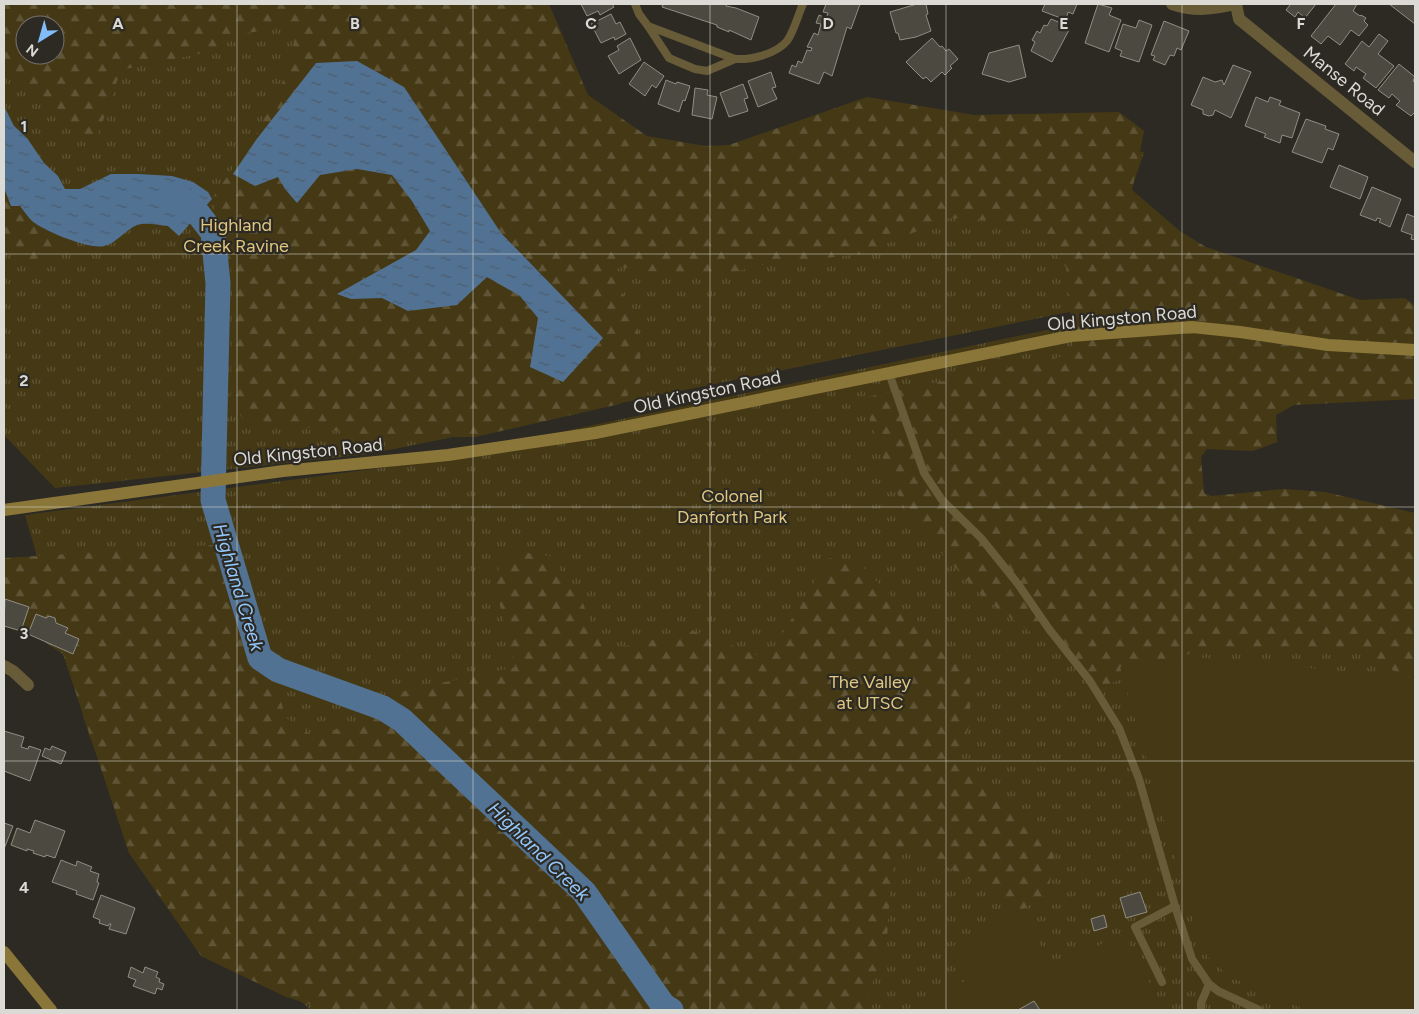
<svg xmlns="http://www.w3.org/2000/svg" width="1419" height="1014" font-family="Figtree,sans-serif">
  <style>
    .grass { fill: url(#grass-tufts); fill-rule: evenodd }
    .forest { fill: url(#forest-firs); fill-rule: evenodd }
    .garden { fill: #453915 }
    .water { fill: url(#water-ripples) }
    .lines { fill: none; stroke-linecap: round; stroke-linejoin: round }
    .river { stroke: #527293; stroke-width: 25 }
    .building { fill: #4c4940; stroke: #908d84 }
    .lane { stroke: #685b37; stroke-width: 8 }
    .street { stroke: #685b37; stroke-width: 12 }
    .secondary { stroke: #8b7639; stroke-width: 12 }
    .grid { fill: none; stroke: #dcdad5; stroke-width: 1; stroke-opacity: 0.55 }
    .labels { text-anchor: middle; stroke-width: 4.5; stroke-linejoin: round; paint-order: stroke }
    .street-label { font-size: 18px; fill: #dcdad5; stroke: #2d2a23 }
    .park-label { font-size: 18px; fill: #e0c781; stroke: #2d2a23 }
    .water-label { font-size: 19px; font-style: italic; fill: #93c8fd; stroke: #2d2a23 }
    .grid-label { font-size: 16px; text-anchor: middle; font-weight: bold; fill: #dcdad5; stroke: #2d2a23; stroke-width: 4.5; stroke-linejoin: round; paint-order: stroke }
  </style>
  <defs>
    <pattern id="grass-tufts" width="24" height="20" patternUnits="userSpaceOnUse" patternTransform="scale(1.25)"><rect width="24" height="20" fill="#453915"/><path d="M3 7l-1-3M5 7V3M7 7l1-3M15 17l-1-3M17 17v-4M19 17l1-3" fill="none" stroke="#5f5536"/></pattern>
    <pattern id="forest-firs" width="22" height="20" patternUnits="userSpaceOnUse" patternTransform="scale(1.25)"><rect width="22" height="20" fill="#453915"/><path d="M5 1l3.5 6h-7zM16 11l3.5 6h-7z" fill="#5f5536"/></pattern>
    <pattern id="water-ripples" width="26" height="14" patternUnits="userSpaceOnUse" patternTransform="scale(1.25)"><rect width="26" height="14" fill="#527293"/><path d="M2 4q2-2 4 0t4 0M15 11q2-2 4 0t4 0" fill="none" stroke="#4b5c6e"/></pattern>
  </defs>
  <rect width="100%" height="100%" fill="#2d2a23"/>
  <g class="grass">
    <path d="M4 4H519L602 142 690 187 912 127 1144 152 1113 245 1089 308 369 454 55 488 4 435ZM25 25H55V55H25Z"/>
    <polygon points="1090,321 1123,499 1415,550 1415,1010 311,1010 148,872 89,735 25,515 403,465"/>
  </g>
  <g class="forest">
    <path d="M4 4H549L588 95 647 136 705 146 729 145 867 97 974 115 1119 112 1144 131 1132 190 1181 232 1206 247 1360 300 1405 298 1415 306V399L1294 405 1276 415 1277 442 1253 451 1207 449 1201 457 1204 493 1211 496 1284 489 1325 492 1415 513V681L1354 651 1207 647 1104 686 984 598 914 524 891 482 870 421 867 397 1074 354 1066 267 1041 235 1017 222 949 218 861 254 761 265 735 272 692 276 619 267 614 273 638 329 642 379 620 404 475 437 379 436 244 420 231 404 232 273 212 199 258 131 284 79 294 42 290 25 243 34 208 52 121 70 94 146 4 71ZM25 25H55V55H25Z"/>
    <polygon points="4,188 11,206 20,206 32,221 72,240 35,263 4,248"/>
    <polygon points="214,545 248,629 277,684 285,717 314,737 361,721 372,706 395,693 515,667 496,589 499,563 515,551 550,556 580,597 602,647 617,648 693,631 757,655 773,649 829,558 862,566 970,678 970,723 959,758 1056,846 1048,894 1022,910 919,850 901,854 892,869 887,937 864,1010 329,1010 286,997 201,956 129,853 63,654 4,615 4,558"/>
  </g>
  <g class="garden">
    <polygon points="1183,656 1415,678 1415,1010 1306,1010 1230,977 1207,956 1196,930 1120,667"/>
    <polygon points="1022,910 1053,969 1123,933 1164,1010 909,1010 965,981 948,949"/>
  </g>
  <g class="water">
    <polygon points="357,61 404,87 501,233 603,338 563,382 530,367 538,318 520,296 487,277 457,305 408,311 382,298 351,299 337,294 416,250 430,231 412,201 392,175 357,169 320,175 297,203 285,189 278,177 255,186 233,174 256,140 316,63"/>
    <path d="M4 106 14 126 27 138 44 163 58 176 65 189H80L111 174H138L172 176 193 182 208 192 212 199 179 236 168 226C159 225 146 222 137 225 125 230 117 243 104 246 90 250 44 231 32 221 28 217 24 211 20 206H11L4 188Z"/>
  </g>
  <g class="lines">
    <polyline class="river" points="172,197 182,199 193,207 213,233 218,283 213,500 260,658 278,670 383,708 402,720 584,892 663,1005 671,1010"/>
  </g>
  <g class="building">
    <polygon points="581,4 612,4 614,7 600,15 598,11 587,16"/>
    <polygon points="659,4 727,4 726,6 736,8 759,17 751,40 729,30 729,32 717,27 717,25 662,7 663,5"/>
    <polygon points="826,4 860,4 851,29 847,27 832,76 824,72 819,84 789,73 792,65 796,67 798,61 802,63 807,50 811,51 812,48 807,47 814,33 818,35 821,24 816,23 819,15 826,18 828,13 823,12"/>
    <polygon points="917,4 926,4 928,14 926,15 931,31 916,37 900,40 898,33 896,33 890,12"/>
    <polygon points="1045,4 1077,4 1073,14 1068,12 1066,20 1042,11"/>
    <polygon points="1098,4 1112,8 1109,15 1121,20 1109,52 1085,43"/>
    <polygon points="1289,4 1316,4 1305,18 1298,12 1295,17 1286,10 1290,5"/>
    <polygon points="1336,4 1357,4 1353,11 1360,16 1361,15 1366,18 1364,21 1368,25 1359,36 1351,30 1340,45 1328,36 1321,44 1311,36"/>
    <polygon points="1389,4 1415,4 1415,24"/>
    <polygon points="611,14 616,24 620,22 626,34 615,40 614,37 601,43 591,24"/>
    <polygon points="1051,19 1066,25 1065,28 1069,30 1052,62 1031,51 1035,42 1032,40 1037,31 1040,33 1044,25 1047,26"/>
    <polygon points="1139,20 1152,25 1139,62 1120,56 1122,51 1115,48 1123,24 1136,28"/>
    <polygon points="1164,21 1189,31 1181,50 1177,48 1174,56 1170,55 1165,65 1153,60 1155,56 1151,55"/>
    <polygon points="1379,34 1388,41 1378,54 1394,66 1376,88 1363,78 1366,74 1356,67 1354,71 1345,64 1362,41 1369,47"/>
    <polygon points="630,38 641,60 619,74 608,56 619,50 617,46"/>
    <polygon points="932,38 940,47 942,46 946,51 949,49 958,59 950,66 952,68 945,75 942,72 931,82 926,77 923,79 906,62"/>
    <polygon points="1019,45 1026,77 1009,82 982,74 989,53"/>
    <polygon points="644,62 664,76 656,88 652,85 645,96 629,84"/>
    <polygon points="1399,64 1415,77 1413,81 1415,83 1415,112 1411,116 1396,105 1400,101 1392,94 1389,98 1378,90"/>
    <polygon points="1233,65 1251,72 1231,118 1215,110 1213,115 1209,116 1203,114 1203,110 1191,105 1203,77 1215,82 1222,80 1224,85"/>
    <polygon points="771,72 776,87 772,88 777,99 758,107 748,81"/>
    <polygon points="666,80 676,84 677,82 690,86 685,101 683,100 679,112 658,104"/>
    <polygon points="743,84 748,98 744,99 748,111 729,117 720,93"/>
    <polygon points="695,88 708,90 707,95 717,97 712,119 692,115"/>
    <polygon points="1256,97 1268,102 1270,97 1281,101 1279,105 1300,113 1292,138 1282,135 1280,143 1264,137 1266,134 1245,126"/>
    <polygon points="1306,119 1326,126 1325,129 1339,134 1333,150 1328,148 1322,163 1292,152"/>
    <polygon points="1339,165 1368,177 1360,199 1330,187"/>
    <polygon points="1372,187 1401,199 1390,227 1379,222 1381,219 1377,218 1376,221 1360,215"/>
    <polygon points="1407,214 1415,217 1415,240 1411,239 1412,235 1401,231"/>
    <polygon points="5,599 29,607 21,631 4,626"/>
    <polygon points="36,614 46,618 49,616 55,618 56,623 68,628 65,633 79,639 73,654 28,634"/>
    <polygon points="4,731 24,737 21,747 28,749 29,746 41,750 30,781 4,771"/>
    <polygon points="52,746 66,752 61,764 42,756 45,748 50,750"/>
    <polygon points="35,820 65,831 55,858 46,855 45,857 33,853 34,851 27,849 27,851 11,845 17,828 30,833"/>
    <polygon points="4,823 13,826 4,849"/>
    <polygon points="61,860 76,866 77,861 92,867 90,871 99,874 97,882 99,883 93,900 76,894 77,891 52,882"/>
    <polygon points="1140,892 1147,912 1126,918 1120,898"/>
    <polygon points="101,895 135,908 126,934 109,929 111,924 109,924 108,926 99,923 100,920 93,917"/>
    <polygon points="1104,915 1107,927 1094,931 1091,919"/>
    <polygon points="131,967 143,973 145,967 158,972 156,977 160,979 159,982 164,984 162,990 157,988 155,994 133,986 136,980 128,977"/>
    <polygon points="1034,1001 1040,1010 1018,1010"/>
  </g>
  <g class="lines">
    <g class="lane">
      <path d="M635 4 639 14 648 26 735 59C752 60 776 54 787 41 794 31 798 15 803 4"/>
      <polyline points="648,26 669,58 695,69 707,71 735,59"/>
      <polyline points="889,373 924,473 942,500 981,538 1018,584 1049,629 1090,681 1119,728 1139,779 1175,906 1192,959 1209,984 1218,991 1259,1010"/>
      <polyline points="1162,982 1135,927 1175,906"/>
      <polyline points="1201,1010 1201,1003 1209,984"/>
    </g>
    <g class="street">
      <path d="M1172 4C1195 12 1213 9 1236 4"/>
      <polyline points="1236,4 1239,19 1415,162"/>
      <polyline points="4,666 13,671 28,685"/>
    </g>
    <g class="secondary">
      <polyline points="4,510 283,471 448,455 595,433 1071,336 1192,327 1240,332 1328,345 1415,350"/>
      <polyline points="4,952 51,1010"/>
    </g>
  </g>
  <path class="grid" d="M237 4V1010M473 4V1010M710 4V1010M946 4V1010M1182 4V1010M4 254H1415M4 507H1415M4 761H1415"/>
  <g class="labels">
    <g class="street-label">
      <text transform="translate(1344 81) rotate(39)" y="6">Manse Road</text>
      <text transform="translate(1122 318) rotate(-5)" y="6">Old Kingston Road</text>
      <text transform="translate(707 392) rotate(-12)" y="6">Old Kingston Road</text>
      <text transform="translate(308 452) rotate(-6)" y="6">Old Kingston Road</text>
    </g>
    <g class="park-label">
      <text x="236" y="231">Highland<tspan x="236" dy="21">Creek Ravine</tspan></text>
      <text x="732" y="502">Colonel<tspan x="732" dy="21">Danforth Park</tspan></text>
      <text x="870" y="688">The Valley<tspan x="870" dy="21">at UTSC</tspan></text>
    </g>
    <g class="water-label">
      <text transform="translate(239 587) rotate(73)" y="7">Highland Creek</text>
      <text transform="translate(539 851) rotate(44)" y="7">Highland Creek</text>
    </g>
  </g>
  <g class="grid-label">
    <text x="118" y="29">A</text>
    <text x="355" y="29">B</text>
    <text x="591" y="29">C</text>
    <text x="828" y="29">D</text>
    <text x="1064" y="29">E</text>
    <text x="1301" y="29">F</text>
    <text x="24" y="132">1</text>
    <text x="24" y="386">2</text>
    <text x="24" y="639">3</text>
    <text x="24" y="893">4</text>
  </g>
  <rect width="1419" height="1014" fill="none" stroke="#dcdad5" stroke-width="10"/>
  <g transform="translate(40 40) rotate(217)"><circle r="24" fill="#2d2a23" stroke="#73706a"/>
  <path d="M0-4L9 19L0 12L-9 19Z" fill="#80bdfa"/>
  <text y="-8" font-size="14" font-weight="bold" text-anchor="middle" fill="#dcdad5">N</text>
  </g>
</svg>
